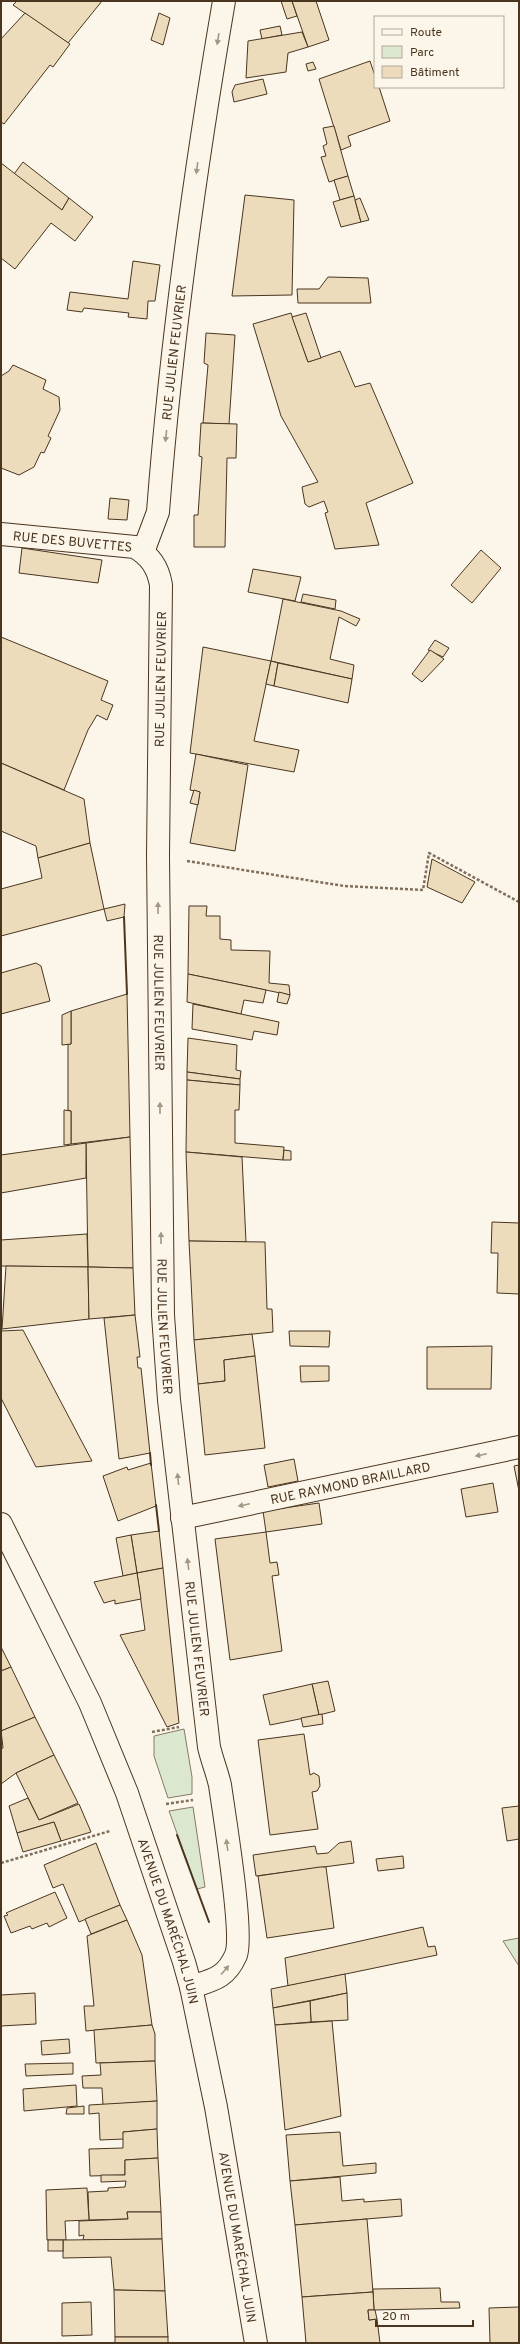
<svg xmlns="http://www.w3.org/2000/svg" width="520" height="2344" font-family="Overpass,sans-serif">
  <style>
    .green { fill: #dce7d0; stroke: #887966 }
    .building { fill: #ecdcbc; stroke: #4a3520 }
    .lines { fill: none; stroke-linecap: round; stroke-linejoin: round }
    .minor-casing { stroke: #4a3520; stroke-width: 24 }
    .major-casing { stroke: #4a3520; stroke-width: 24 }
    .path { stroke: #7f6f5c; stroke-width: 2.5; stroke-dasharray: 3 2; stroke-linecap: butt }
    .minor { stroke: #fbf6e9; stroke-width: 22 }
    .major { stroke: #fbf6e9; stroke-width: 22 }
    .wall { stroke: #4a3520; stroke-width: 2 }
    .oneway { fill: #a29684 }
    .labels { text-anchor: middle; stroke-width: 3; stroke-linejoin: round; paint-order: stroke }
    .street-label { font-size: 13px; fill: #4a3520; stroke: #fbf6e9 }
  </style>
  <rect width="100%" height="100%" fill="#fbf6e9"/>
  <g class="green">
    <polygon points="184,1729 192,1777 192,1794 168,1798 154,1756 154,1736"/>
    <polygon points="193,1807 205,1887 197,1889 169,1811"/>
    <polygon points="519,1938 519,1966 503,1941"/>
  </g>
  <g class="building">
    <polygon points="17,1 102,1 68,43 13,5"/>
    <polygon points="281,1 292,1 297,16 287,19"/>
    <polygon points="292,1 316,1 329,40 308,47"/>
    <polygon points="25,13 70,44 53,67 50,65 4,124 1,122 1,39"/>
    <polygon points="159,13 170,18 163,45 151,40"/>
    <polygon points="280,26 282,35 262,39 260,30"/>
    <polygon points="302,32 308,47 288,53 286,72 246,78 248,41"/>
    <polygon points="370,61 375,76 375,87 379,87 390,121 348,136 351,146 341,150 319,79"/>
    <polygon points="313,62 316,69 308,71 306,64"/>
    <polygon points="263,79 267,94 234,102 232,92 235,85"/>
    <polygon points="334,126 348,176 329,182 321,157 326,156 323,146 327,144 323,128"/>
    <polygon points="23,162 69,198 62,210 14,174"/>
    <polygon points="1,163 62,210 69,198 93,217 75,241 51,223 15,269 1,258"/>
    <polygon points="348,176 354,196 340,200 334,180"/>
    <polygon points="245,195 294,200 292,295 232,296"/>
    <polygon points="354,196 361,222 341,227 333,202"/>
    <polygon points="360,198 369,220 361,222 355,200"/>
    <polygon points="133,261 160,265 155,301 148,301 147,319 128,317 129,313 84,308 82,312 67,310 70,292 128,299"/>
    <polygon points="328,277 368,278 371,303 298,303 297,289 319,289"/>
    <polygon points="291,313 308,362 340,351 355,387 370,383 413,483 366,503 379,545 335,549 325,513 328,512 324,501 309,507 305,504 302,487 318,482 281,416 253,324"/>
    <polygon points="306,313 321,358 308,362 292,317"/>
    <polygon points="206,333 235,335 229,424 203,423 208,365 204,363"/>
    <polygon points="13,365 46,380 43,389 59,397 60,410 48,436 51,438 44,453 41,452 34,467 19,475 1,468 1,376 9,371"/>
    <polygon points="201,423 237,424 236,458 227,458 225,547 194,547 194,515 198,515 202,457 199,456"/>
    <polygon points="110,498 129,500 127,520 108,519"/>
    <polygon points="22,548 102,560 98,583 19,573"/>
    <polygon points="481,550 501,568 472,603 451,585"/>
    <polygon points="253,569 301,577 295,601 248,592"/>
    <polygon points="303,594 336,600 335,609 301,602"/>
    <polygon points="283,599 341,611 360,619 356,626 339,617 330,659 354,665 352,679 271,661"/>
    <polygon points="1,637 108,681 101,700 113,705 107,720 97,715 88,730 64,790 1,763"/>
    <polygon points="435,640 449,648 443,657 428,650"/>
    <polygon points="203,647 271,661 254,741 299,750 294,772 190,753"/>
    <polygon points="430,650 444,659 422,682 412,674"/>
    <polygon points="271,661 278,663 274,686 266,684"/>
    <polygon points="278,663 352,679 348,703 274,686"/>
    <polygon points="196,754 248,765 235,851 190,843 200,792 190,790"/>
    <polygon points="1,763 84,799 90,843 38,858 36,846 1,831"/>
    <polygon points="194,790 200,792 198,805 190,803"/>
    <polygon points="90,843 104,909 1,936 1,889 42,878 38,858"/>
    <polygon points="432,859 475,882 462,903 427,887"/>
    <polygon points="125,904 124,917 107,921 104,909"/>
    <polygon points="189,906 207,906 206,916 220,916 220,939 231,940 231,950 270,951 269,983 289,985 290,995 188,974"/>
    <polygon points="36,963 41,966 50,1001 1,1014 1,973"/>
    <polygon points="188,974 266,990 263,1003 244,1000 241,1014 187,1002"/>
    <polygon points="279,992 290,995 287,1004 277,1002"/>
    <polygon points="127,994 130,1137 71,1144 71,1111 68,1110 68,1044 71,1044 71,1011"/>
    <polygon points="193,1004 279,1022 277,1035 254,1031 252,1040 192,1029"/>
    <polygon points="71,1011 71,1044 62,1045 62,1015"/>
    <polygon points="188,1038 237,1045 236,1070 241,1071 240,1079 187,1072"/>
    <polygon points="187,1072 240,1079 240,1085 187,1080"/>
    <polygon points="187,1080 240,1085 239,1110 235,1110 235,1143 284,1147 283,1160 186,1152"/>
    <polygon points="64,1110 71,1111 71,1144 64,1145"/>
    <polygon points="130,1137 133,1268 88,1267 86,1143"/>
    <polygon points="86,1143 86,1178 1,1193 1,1155"/>
    <polygon points="284,1150 291,1151 291,1160 283,1160"/>
    <polygon points="186,1152 242,1157 246,1242 189,1241"/>
    <polygon points="492,1222 519,1223 519,1294 497,1293 498,1253 491,1253"/>
    <polygon points="87,1234 88,1267 1,1266 1,1240"/>
    <polygon points="189,1241 265,1242 267,1309 272,1309 273,1332 194,1340"/>
    <polygon points="6,1266 88,1267 89,1319 2,1329"/>
    <polygon points="88,1267 133,1268 135,1315 89,1319"/>
    <polygon points="135,1315 140,1357 137,1357 138,1368 141,1368 150,1453 119,1459 104,1318"/>
    <polygon points="23,1330 92,1461 36,1467 1,1398 1,1331"/>
    <polygon points="289,1331 330,1331 329,1347 290,1346"/>
    <polygon points="252,1334 255,1356 224,1360 225,1381 198,1384 194,1340"/>
    <polygon points="492,1346 491,1389 427,1389 427,1347"/>
    <polygon points="255,1356 265,1448 205,1455 198,1384 225,1381 224,1360"/>
    <polygon points="300,1366 329,1366 329,1381 301,1382"/>
    <polygon points="294,1459 298,1481 268,1487 264,1465"/>
    <polygon points="151,1463 156,1506 118,1521 103,1476 127,1467 128,1470"/>
    <polygon points="519,1465 519,1491 514,1466"/>
    <polygon points="493,1483 498,1512 466,1517 461,1489"/>
    <polygon points="319,1503 322,1524 266,1532 263,1511"/>
    <polygon points="159,1531 163,1568 137,1573 131,1535"/>
    <polygon points="266,1532 270,1563 277,1562 279,1575 272,1576 282,1651 230,1660 215,1539"/>
    <polygon points="131,1535 137,1573 123,1576 116,1538"/>
    <polygon points="163,1568 179,1723 167,1727 120,1635 145,1630 137,1573"/>
    <polygon points="137,1573 141,1599 115,1604 115,1600 104,1603 94,1582"/>
    <polygon points="1,1647 11,1667 1,1671"/>
    <polygon points="11,1667 35,1717 1,1731 1,1671"/>
    <polygon points="328,1681 335,1711 319,1715 312,1684"/>
    <polygon points="312,1684 319,1715 270,1725 263,1695"/>
    <polygon points="322,1714 323,1724 303,1727 301,1718"/>
    <polygon points="35,1717 54,1755 16,1773 1,1784 1,1749 3,1748 1,1731"/>
    <polygon points="304,1734 310,1775 314,1773 319,1776 320,1786 317,1791 312,1792 318,1829 270,1835 258,1740"/>
    <polygon points="54,1755 78,1803 39,1820 16,1773"/>
    <polygon points="28,1798 39,1820 79,1804 91,1832 61,1841 54,1822 17,1833 9,1806"/>
    <polygon points="519,1806 519,1839 507,1841 502,1808"/>
    <polygon points="54,1822 61,1841 23,1852 17,1833"/>
    <polygon points="351,1841 354,1863 256,1876 253,1855 315,1846 317,1854 328,1853 339,1843"/>
    <polygon points="96,1843 120,1905 79,1922 63,1884 53,1888 44,1865"/>
    <polygon points="403,1856 404,1868 378,1871 376,1859"/>
    <polygon points="320,1867 326,1867 334,1928 267,1938 258,1876"/>
    <polygon points="55,1892 67,1918 49,1927 47,1923 32,1929 30,1926 11,1933 4,1916 8,1915 6,1913"/>
    <polygon points="120,1905 127,1920 91,1934 85,1919"/>
    <polygon points="127,1920 142,1955 152,2025 86,2031 84,2006 94,2006 87,1936"/>
    <polygon points="423,1927 428,1947 435,1946 437,1955 288,1986 285,1958"/>
    <polygon points="345,1974 347,1993 273,2008 271,1989"/>
    <polygon points="35,1993 36,2024 1,2026 1,1995"/>
    <polygon points="347,1993 348,2020 311,2022 310,2001"/>
    <polygon points="310,2001 311,2022 275,2025 273,2008"/>
    <polygon points="332,2021 341,2116 285,2130 275,2025"/>
    <polygon points="152,2025 155,2034 155,2061 96,2063 94,2030"/>
    <polygon points="69,2039 70,2053 42,2055 41,2041"/>
    <polygon points="155,2061 157,2101 103,2105 102,2088 83,2088 82,2076 101,2075 100,2063"/>
    <polygon points="73,2063 73,2074 26,2076 25,2064"/>
    <polygon points="76,2085 77,2106 24,2111 23,2089"/>
    <polygon points="157,2101 157,2129 123,2132 124,2139 100,2140 99,2113 89,2114 89,2105"/>
    <polygon points="84,2106 84,2114 66,2114 67,2108"/>
    <polygon points="157,2129 158,2158 125,2160 125,2175 90,2176 89,2149 123,2148 123,2132"/>
    <polygon points="340,2132 343,2166 376,2163 376,2173 290,2181 286,2135"/>
    <polygon points="158,2158 161,2212 127,2212 128,2219 89,2220 88,2192 108,2191 108,2188 125,2187 126,2181 101,2182 101,2175 125,2175 125,2160"/>
    <polygon points="340,2177 342,2201 364,2199 364,2202 401,2199 402,2216 295,2225 290,2181"/>
    <polygon points="87,2188 89,2220 65,2221 66,2240 47,2240 46,2190"/>
    <polygon points="127,2212 161,2212 162,2239 83,2240 84,2235 79,2236 79,2221 128,2219"/>
    <polygon points="367,2219 373,2292 302,2297 295,2225"/>
    <polygon points="162,2239 165,2291 114,2290 111,2257 63,2258 63,2240"/>
    <rect x="48" y="2240" width="15" height="11"/>
    <polygon points="440,2288 441,2302 459,2302 460,2308 374,2310 373,2289"/>
    <polygon points="114,2290 165,2291 168,2337 115,2337"/>
    <polygon points="373,2292 374,2310 368,2310 369,2320 377,2319 380,2343 306,2343 302,2297"/>
    <polygon points="91,2302 92,2335 62,2336 62,2303"/>
    <polygon points="519,2307 519,2343 490,2343 489,2308"/>
    <polygon points="368,2310 375,2310 377,2319 369,2320"/>
    <rect x="115" y="2337" width="53" height="6"/>
  </g>
  <g class="lines">
    <g class="minor-casing">
      <g id="minor">
        <path id="s1" d="M1 534 135 547C150 556 158 567 161 585L158 856 163 1315 169 1400 209 1747C212 1760 217 1772 220 1785 224 1814 244 1934 236 1955 226 1978 213 1980 191 1987"/>
        <path id="s2" d="M143 552 158 512C171 341 195 170 224 1"/>
        <path id="s3" d="M182 1518 519 1447"/>
      </g>
    </g>
    <g class="major-casing">
      <g id="major">
        <path id="s4" d="M1 1524 90 1703 127 1793 184 1962 191 1987 216 2107 256 2343"/>
      </g>
    </g>
    <g class="path">
      <polyline points="187,861 344,886 423,890 429,853 519,902"/>
      <polyline points="152,1732 179,1727"/>
      <polyline points="166,1804 193,1800"/>
      <polyline points="1,1863 110,1831"/>
    </g>
    <use href="#minor" class="minor"/>
    <use href="#major" class="major"/>
    <g class="wall">
      <polyline points="124,917 127,994"/>
      <polyline points="150,1453 151,1465"/>
      <polyline points="156,1505 159,1531"/>
      <polyline points="177,1835 209,1922"/>
    </g>
  </g>
  <defs><path id="oneway-solid" d="M-6-.8H1V-3.2L6.5 0L1 3.2V.8H-6Z"/></defs>
  <g class="oneway">
    <use href="#oneway-solid" transform="translate(218 39) rotate(99)"/>
    <use href="#oneway-solid" transform="translate(197 168) rotate(97)"/>
    <use href="#oneway-solid" transform="translate(166 436) rotate(96)"/>
    <use href="#oneway-solid" transform="translate(158 908) rotate(-90)"/>
    <use href="#oneway-solid" transform="translate(160 1108) rotate(-90)"/>
    <use href="#oneway-solid" transform="translate(161 1238) rotate(-90)"/>
    <use href="#oneway-solid" transform="translate(481 1455) rotate(168)"/>
    <use href="#oneway-solid" transform="translate(178 1479) rotate(-96)"/>
    <use href="#oneway-solid" transform="translate(244 1505) rotate(168)"/>
    <use href="#oneway-solid" transform="translate(188 1564) rotate(-97)"/>
    <use href="#oneway-solid" transform="translate(227 1845) rotate(-98)"/>
    <use href="#oneway-solid" transform="translate(225 1970) rotate(-49)"/>
  </g>
  <g class="labels">
    <g class="street-label">
      <text dy="5" stroke="none"><textPath href="#s2" startOffset="203">RUE JULIEN FEUVRIER</textPath></text>
      <text dy="5" stroke="none"><textPath href="#s1" startOffset="72">RUE DES BUVETTES</textPath></text>
      <text transform="translate(160 679) rotate(-89)" y="5">RUE JULIEN FEUVRIER</text>
      <text dy="5" stroke="none"><textPath href="#s1" startOffset="600">RUE JULIEN FEUVRIER</textPath></text>
      <text dy="5" stroke="none"><textPath href="#s1" startOffset="924">RUE JULIEN FEUVRIER</textPath></text>
      <text dy="5" stroke="none"><textPath href="#s3" startOffset="172">RUE RAYMOND BRAILLARD</textPath></text>
      <text dy="5" stroke="none"><textPath href="#s1" startOffset="1248">RUE JULIEN FEUVRIER</textPath></text>
      <text dy="5" stroke="none"><textPath href="#s4" startOffset="432">AVENUE DU MARÉCHAL JUIN</textPath></text>
      <text dy="5" stroke="none"><textPath href="#s4" startOffset="756">AVENUE DU MARÉCHAL JUIN</textPath></text>
    </g>
  </g>
  <rect width="520" height="2344" fill="none" stroke="#4a3520" stroke-width="4"/>
  <rect x="374" y="16" width="130" height="72" fill="#fbf6e9" stroke="#b4a999"/>
  <rect x="382" y="29" width="20" height="6" fill="#fbf6e9" stroke="#b4a999"/>
  <text x="410" y="36" font-size="12" fill="#4a3520">Route</text>
  <rect x="382" y="46" width="20" height="12" fill="#dce7d0" stroke="#b4a999"/>
  <text x="410" y="56" font-size="12" fill="#4a3520">Parc</text>
  <rect x="382" y="66" width="20" height="12" fill="#ecdcbc" stroke="#b4a999"/>
  <text x="410" y="76" font-size="12" fill="#4a3520">Bâtiment</text>
  <path d="M376 2320v6h97v-6" fill="none" stroke="#4a3520" stroke-width="2"/>
  <text x="382" y="2320" font-size="12" fill="#4a3520" stroke="#fbf6e9" stroke-width="3" paint-order="stroke">20 m</text>
</svg>
